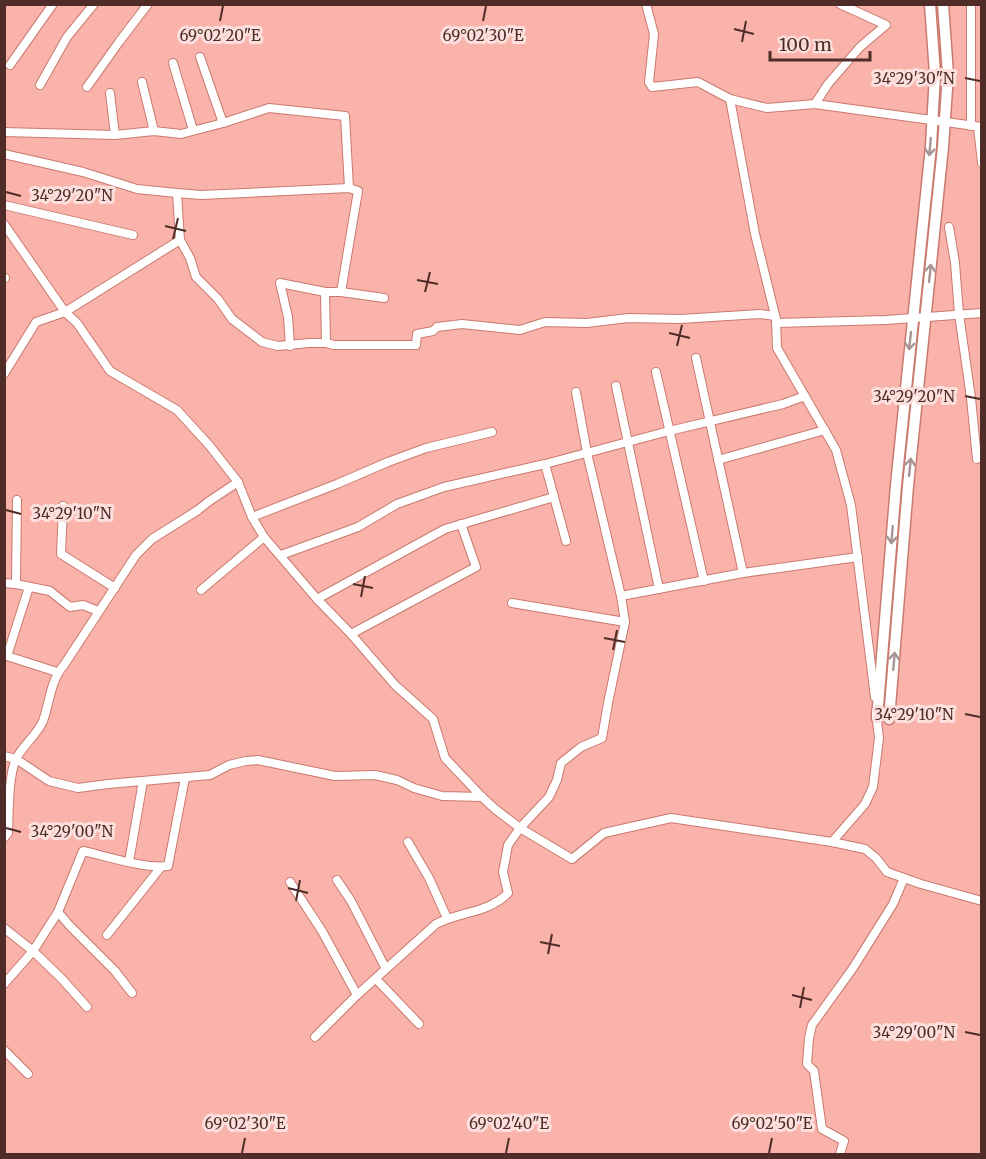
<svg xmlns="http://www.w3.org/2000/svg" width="986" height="1159" font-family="Merriweather,serif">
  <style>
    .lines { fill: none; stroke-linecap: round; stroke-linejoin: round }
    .minor-casing { stroke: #ca796f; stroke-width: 10 }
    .secondary-casing { stroke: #ca796f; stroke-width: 13 }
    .minor { stroke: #fff; stroke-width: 8 }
    .secondary { stroke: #fff; stroke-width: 10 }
    .oneway { stroke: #a79694 }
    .ticks { fill: none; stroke: #4f2c28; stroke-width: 2 }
    .ticks-label { font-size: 15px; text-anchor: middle; fill: #4f2c28; stroke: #fce0dd; stroke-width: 6; stroke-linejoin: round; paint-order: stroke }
  </style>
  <rect width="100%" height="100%" fill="#f9b3aa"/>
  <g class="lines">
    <g class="minor-casing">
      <g id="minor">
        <polyline points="646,4 654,34 649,82 652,87 698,82 730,99 755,234 776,319 777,348 836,450 851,505 875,697"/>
        <polyline points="971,4 971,126"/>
        <polyline points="200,57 223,123"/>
        <polyline points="173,63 193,130"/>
        <polyline points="10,65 53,4"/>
        <polyline points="142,82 154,131"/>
        <polyline points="40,85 67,37 94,4"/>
        <polyline points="87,87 119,42 148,4"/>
        <polyline points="110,93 115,135"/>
        <polyline points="730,99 767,108 815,104 982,127"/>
        <polyline points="815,104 828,84 860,47 886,25 840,4"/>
        <polyline points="978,127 982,163"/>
        <polyline points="4,132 115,135 154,131 181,134 223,123 269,108 345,116 349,188"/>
        <polyline points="4,154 83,172 137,189 177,193 201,195 349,188 358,191 341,292"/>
        <polyline points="177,193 180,240 190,258 196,277 218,299 232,319 262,342 278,346 309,343 326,343 334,345 416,345 417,334 433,331 437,327 462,324 520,330 545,322 587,323 628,318 680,319 760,314 775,316"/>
        <polyline points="4,205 133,235"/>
        <polyline points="4,224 65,312 77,323 110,371 177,410 209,445 238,482 252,517 264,537 317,599 351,634 395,685 433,719 445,758 482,797 495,809 520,828 572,859 604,833 671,818 832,842 865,849 876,858 887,872 921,884 982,901"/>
        <polyline points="949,227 955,263 959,314 971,398 977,459"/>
        <polyline points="4,278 5,278"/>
        <polyline points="325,292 326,343"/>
        <polyline points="776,323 886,320 982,313"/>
        <polyline points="290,346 288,317 280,283 325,292 341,292 384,298"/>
        <polyline points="696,358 743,573"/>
        <polyline points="656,372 704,581"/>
        <polyline points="4,374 36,322 65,312 180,240"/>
        <polyline points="616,386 659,589"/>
        <polyline points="718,460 825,430"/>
        <polyline points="554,497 566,541"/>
        <polyline points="63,506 61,554 115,588"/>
        <polyline points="252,517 337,484 388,462 426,448 492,432"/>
        <polyline points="281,555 358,527 397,504 444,487 545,464 669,431 783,404 805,396"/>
        <polyline points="4,583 16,584 50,591 70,607 83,605 98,611"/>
        <polyline points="16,584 17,500"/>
        <polyline points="29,587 7,656 57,672"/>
        <polyline points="201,590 264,537"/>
        <polyline points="621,596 743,573 858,557"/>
        <polyline points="317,599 445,529 554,497 545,464"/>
        <polyline points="512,603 625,622"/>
        <polyline points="351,634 476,567 461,524"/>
        <polyline points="4,756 16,759 49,781 78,788 108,784 210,775 229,765 246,761 258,760 335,776 375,775 397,780 414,788 442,796 482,797"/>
        <path d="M4 838 8 833C9 812 8 777 16 759 23 745 37 735 43 721 50 702 50 681 64 665L136 555 152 539 198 510 208 502 238 482"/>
        <polyline points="408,842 429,878 447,918"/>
        <polyline points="832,842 865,804 873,787 879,738 876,713"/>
        <polyline points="129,862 143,781"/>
        <polyline points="337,880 351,901 386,969"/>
        <polyline points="290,882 322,931 357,995"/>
        <polyline points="58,912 70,926 115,971 132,993"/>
        <polyline points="4,928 33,951 62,979 87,1007"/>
        <polyline points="107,935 161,867"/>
        <polyline points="376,979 419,1024"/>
        <path d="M4 984 33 951 58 912 83 851C106 856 145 869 168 866L185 778"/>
        <path d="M315 1037 357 995 436 924C460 911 487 914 508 893L503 872 508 845 520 828 549 797 557 780 561 763 581 747 602 738 608 703 625 622 621 596 587 453 576 392"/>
        <polyline points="4,1050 28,1074"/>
        <polyline points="840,1154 844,1141 822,1129 814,1071 807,1064 809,1038 812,1025 853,968 893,904 904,878"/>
      </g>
    </g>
    <g class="secondary-casing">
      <g id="secondary">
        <polyline points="877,718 896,485 931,146 935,74 930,4"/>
        <polyline points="889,719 908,486 943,147 948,74 943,4"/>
      </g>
    </g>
    <use href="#minor" class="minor"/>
    <use href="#secondary" class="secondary"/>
  </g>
  <defs><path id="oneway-shaft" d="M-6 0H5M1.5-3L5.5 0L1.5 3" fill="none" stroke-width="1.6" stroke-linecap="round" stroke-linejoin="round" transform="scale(1.5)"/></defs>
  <g class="oneway">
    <use href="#oneway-shaft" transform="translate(930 147) rotate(95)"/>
    <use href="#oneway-shaft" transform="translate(930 273) rotate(-84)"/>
    <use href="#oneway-shaft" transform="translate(910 341) rotate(96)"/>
    <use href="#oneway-shaft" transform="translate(910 467) rotate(-84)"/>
    <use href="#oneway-shaft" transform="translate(892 535) rotate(95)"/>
    <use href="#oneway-shaft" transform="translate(894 661) rotate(-85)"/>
  </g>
  <path class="ticks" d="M220 21 223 6M483 21 486 6M734 29 754 34M742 42 746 21M965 78 980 81M6 192 21 196M165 226 186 231M173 239 178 218M417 280 438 284M425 292 430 272M669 333 690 338M677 346 682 325M965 396 980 399M6 510 21 514M353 584 373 588M361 597 365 576M604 638 625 642M613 650 617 630M965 714 980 717M6 828 21 832M288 888 308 893M296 901 300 880M540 942 560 946M548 954 552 934M792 995 812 1000M800 1008 804 987M965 1032 980 1035M242 1153 245 1138M506 1153 509 1138M769 1153 772 1138"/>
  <g class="ticks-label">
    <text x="220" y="41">69°02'20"E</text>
    <text x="483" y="41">69°02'30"E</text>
    <text x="914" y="84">34°29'30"N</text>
    <text x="72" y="201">34°29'20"N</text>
    <text x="914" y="402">34°29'20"N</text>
    <text x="72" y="519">34°29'10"N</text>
    <text x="914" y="720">34°29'10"N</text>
    <text x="72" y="837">34°29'00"N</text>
    <text x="914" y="1038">34°29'00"N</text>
    <text x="245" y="1129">69°02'30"E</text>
    <text x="509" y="1129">69°02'40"E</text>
    <text x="772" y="1129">69°02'50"E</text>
  </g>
  <rect width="986" height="1159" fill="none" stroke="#4f2c28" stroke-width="12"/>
  <path d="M770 51v9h100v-9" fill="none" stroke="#4f2c28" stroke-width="3"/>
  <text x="779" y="51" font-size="18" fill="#4f2c28" stroke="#fce0dd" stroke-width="4.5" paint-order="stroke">100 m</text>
</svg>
